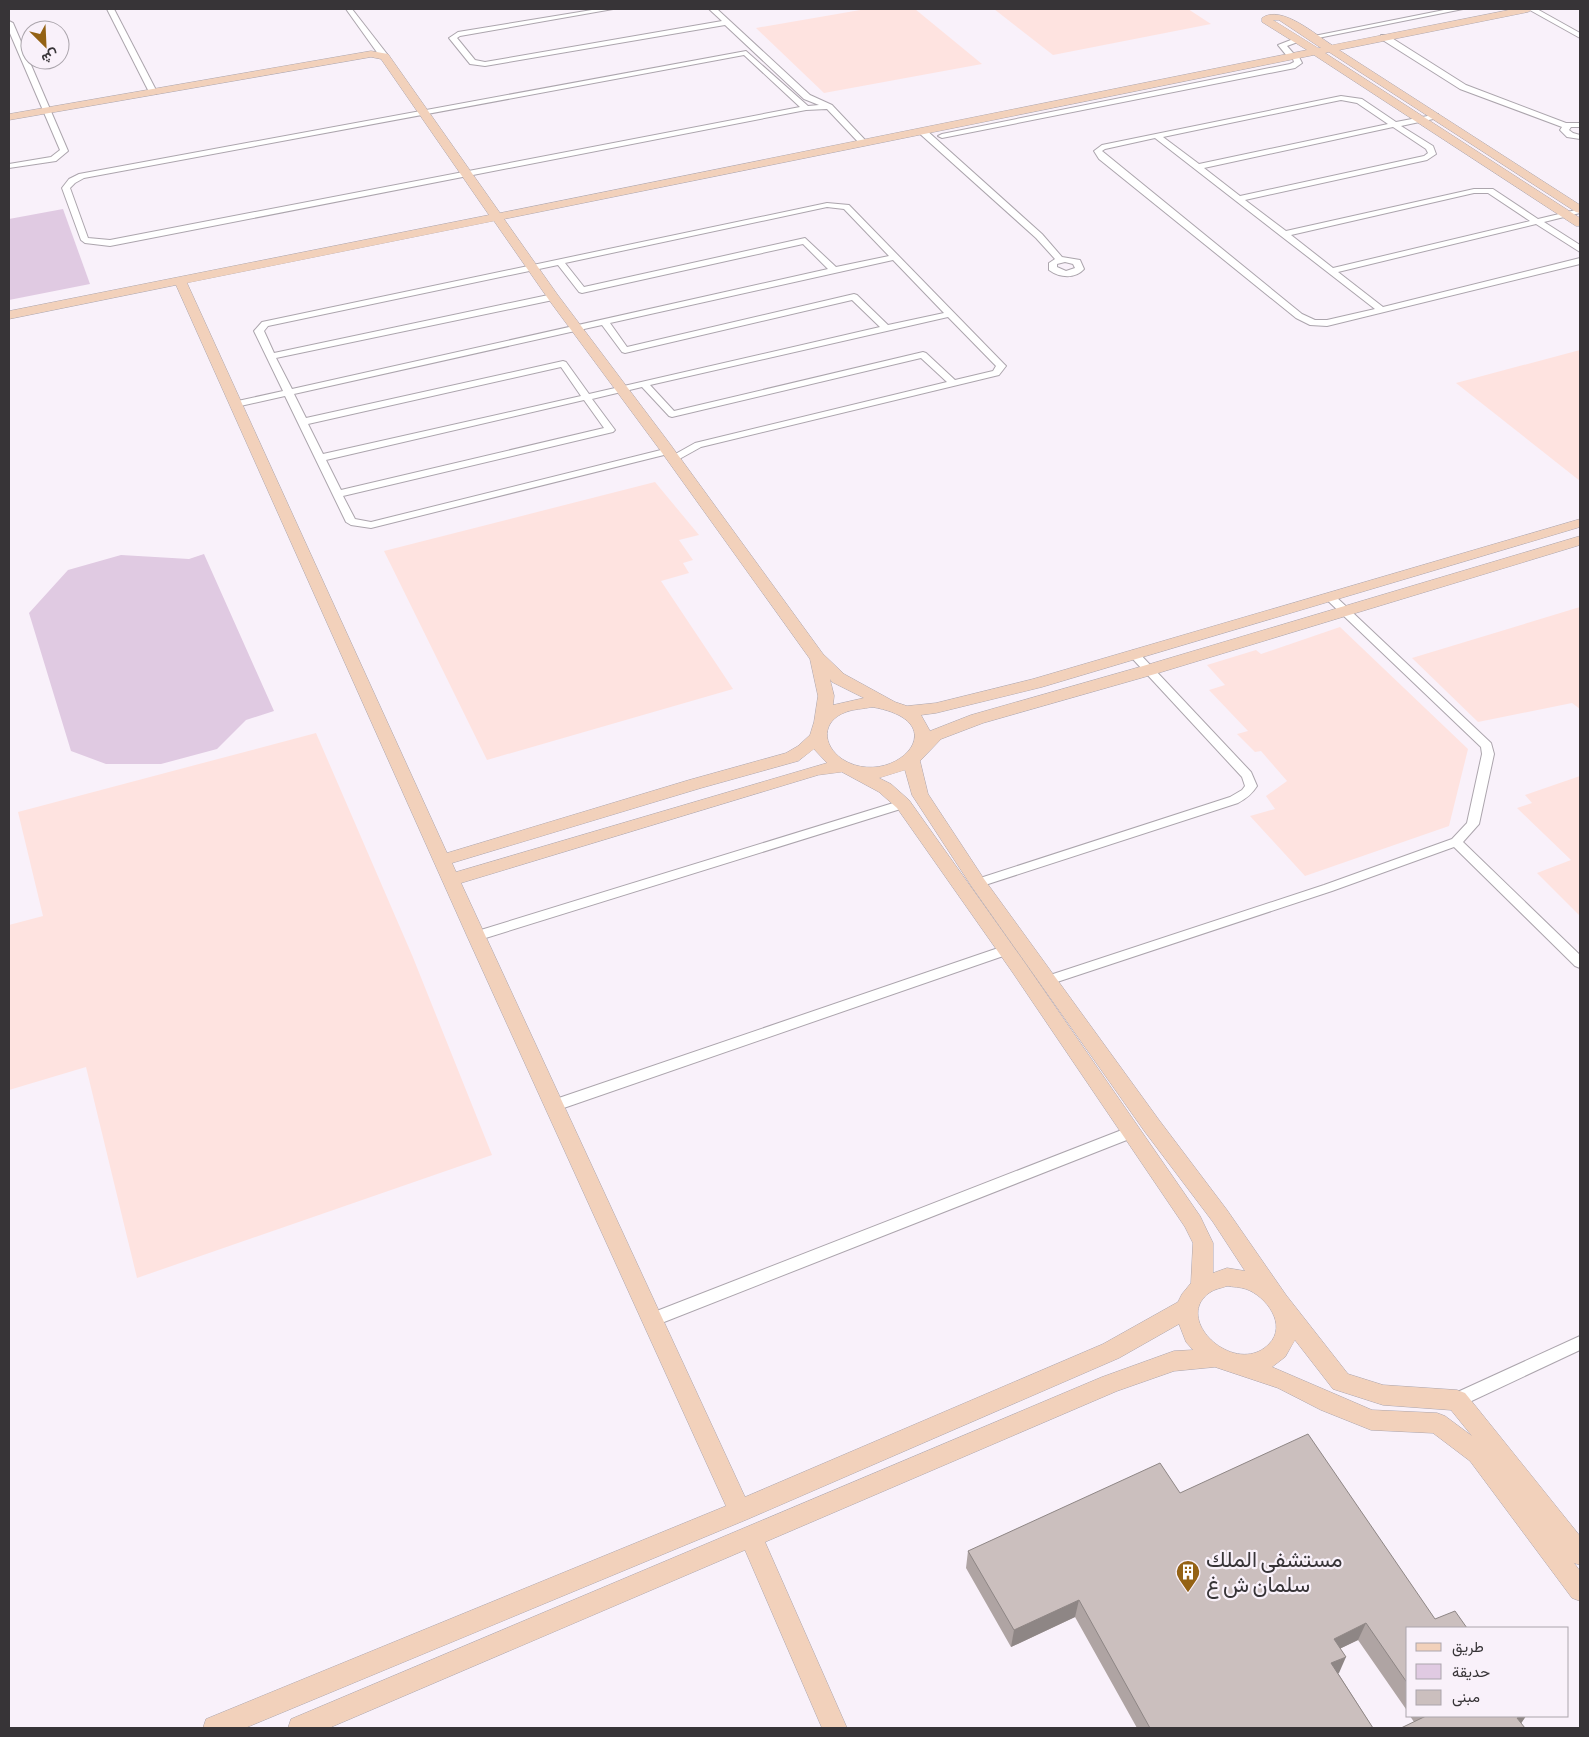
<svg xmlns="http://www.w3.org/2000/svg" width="1589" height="1737" font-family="'Sofia Sans Condensed',Vazirmatn,sans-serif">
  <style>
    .education { fill: #fee3e0 }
    .green { fill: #e0cae2 }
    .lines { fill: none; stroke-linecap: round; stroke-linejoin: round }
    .street-casing { stroke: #aca5ad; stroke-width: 2 }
    .secondary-casing { stroke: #aca5ad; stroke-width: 1 }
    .street { fill: #fff; fill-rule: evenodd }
    .secondary { fill: #f2d1bb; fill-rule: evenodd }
    .wall { fill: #afa4a3 }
    .shaded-wall { fill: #8e8685 }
    .building { fill: #cbbfbe; stroke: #8e8685 }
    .labels { text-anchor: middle; stroke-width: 4.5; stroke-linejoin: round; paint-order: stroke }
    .near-poi-label { font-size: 22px; fill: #373437; stroke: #f9f1fa; text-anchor: start }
  </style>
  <rect width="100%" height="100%" fill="#f9f1fa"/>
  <g class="education">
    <polygon points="866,9 915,9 982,64 824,93 756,28"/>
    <polygon points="994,9 1188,9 1211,24 1053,55"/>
    <polygon points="1580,350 1580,481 1456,383"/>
    <polygon points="655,482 699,535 679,540 693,560 683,563 689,573 661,581 733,689 487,760 384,551"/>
    <polygon points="1580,607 1580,709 1572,703 1478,722 1412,658"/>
    <polygon points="1340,627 1468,749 1449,826 1305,876 1250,816 1275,809 1266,796 1287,781 1261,751 1255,752 1237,734 1248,731 1209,690 1225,685 1207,665 1256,650 1261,654"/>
    <polygon points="316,733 412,955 492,1155 137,1278 86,1067 9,1090 9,925 43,916 18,812"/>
    <polygon points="1580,776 1580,916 1537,873 1571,860 1517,808 1532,803 1525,795"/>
  </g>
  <g class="green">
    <polygon points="63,209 90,284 9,300 9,219"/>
    <polygon points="204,554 274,711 246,720 217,749 161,764 106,764 71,751 29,613 68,570 121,555 189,559"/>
  </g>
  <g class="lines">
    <g class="street-casing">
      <g id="street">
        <polygon points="107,9 114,9 157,92 156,94 149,92"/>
        <polygon points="346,9 352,9 387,54 387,58 381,58"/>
        <path d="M598 9H613L460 36 457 38 475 60 485 62 722 21 709 9H717L810 95 832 105 867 142 860 144 827 109 806 110 110 246 85 243 81 240 62 188 69 179 79 174 746 51 808 106 819 105 804 99 725 25 485 66 470 64 449 38 458 32ZM744 55 800 107 110 240 88 238 70 188 75 183 84 178Z"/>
        <polygon points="1449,9 1463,9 1313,39 1309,37"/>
        <polygon points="1528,9 1537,9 1580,33 1580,38"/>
        <polygon points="9,21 13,23 68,151 56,161 9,168 9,164 51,157 60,150 9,31"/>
        <polygon points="1381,35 1387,35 1466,85 1566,123 1580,123 1580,127 1571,127 1569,130 1573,133 1580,135 1580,139 1567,137 1560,130 1562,127 1460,89 1381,39"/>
        <polygon points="1296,38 1303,40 1287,46 1294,54 1293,55 1298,55 1302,63 1295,68 942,138 938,136 942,134 1290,64 1294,62 1292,56 1287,56 1278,45"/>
        <path d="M1341 96 1362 99 1396 122 1438 114V118L1401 126 1433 146 1436 154 1427 160 1245 200 1286 231 1474 189H1493L1538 219 1580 209V213L1544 222 1580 245V252L1536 224 1338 272 1383 307 1580 258V264L1327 326 1310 325 1296 318 1099 159 1094 151 1102 145ZM1341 100 1357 103 1388 124 1199 164 1163 137ZM1393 127 1426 149 1428 153 1424 156 1240 196 1204 168ZM1155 138 1375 309 1327 320H1315L1302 314 1102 151 1105 149ZM1474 193H1488L1530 221 1333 268 1291 235Z"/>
        <path d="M919 129H925L1042 234 1062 257 1080 260 1084 269C1075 279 1060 278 1049 270V263L1055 259 1036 238 919 133ZM1065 262 1073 264 1075 268 1066 271 1057 267V264Z"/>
        <path d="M827 203 849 205 1004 364 1006 366 999 375 701 447 674 462 669 459 670 457 695 443 947 382 921 358 672 417 669 416 642 387 592 399 615 430 613 432 343 496 355 519 371 522 669 448 674 451 672 453 371 528 351 525 346 522 285 396 236 407 231 404 233 402 283 391 254 331 262 322ZM827 207 844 209 889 256 836 267 805 238 584 287 565 263ZM803 244 828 269 292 389 276 358 553 300 557 297 553 294 274 353 264 331 268 326 558 265 579 292 582 293ZM893 260 944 313 888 325 857 295 854 294 627 347 610 323ZM852 300 880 327 589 394 566 362 563 361 306 418 294 394 602 325 622 352 625 353ZM948 317 996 366 993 371 955 380 926 353 923 352 674 411 650 385ZM561 367 581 396 323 454 308 424ZM584 400 604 428 341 490 326 460Z"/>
        <polygon points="1330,594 1334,595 1491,743 1494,754 1479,824 1463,842 1580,955 1580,968 1575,966 1454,847 1332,891 1054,983 1044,983 1042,980 1044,977 1324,885 1452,839 1467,823 1482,754 1481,747 1326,599 1325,597 1326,595"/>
        <path d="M1134 650 1138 652 1251 772 1257 786C1252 794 1247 798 1238 803L982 886H974L972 883 974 880 1230 797 1242 790 1245 786 1242 777 1130 656 1128 654Z"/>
        <polygon points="903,800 909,804 907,807 476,941 471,939 470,936 471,933"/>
        <polygon points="1007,945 1012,947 1014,950 1012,953 555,1111 550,1109 548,1105 550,1101"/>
        <polygon points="1132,1126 1137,1128 1139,1132 1137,1136 659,1324 654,1326 649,1324 646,1319 649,1314"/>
        <polygon points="1580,1336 1580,1350 1463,1405 1457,1407 1451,1405 1449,1400 1451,1395"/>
      </g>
    </g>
    <g class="secondary-casing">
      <path id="secondary" d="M1514 9H1533L1528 12 1339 50 1580 205V213L1576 212 1329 52 1325 53 1580 218V226H1576L1314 55 504 219 557 294 670 444 823 654 844 674 895 702 907 706 936 703 1033 679 1580 519V527L1042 687 936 713 921 715 930 731 971 715 1143 666 1580 536V545L1155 674 983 723 941 739 920 761 928 794 984 879 1159 1120 1227 1210 1286 1295 1348 1374 1383 1385 1457 1390 1465 1393 1580 1536V1565L1574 1563 1580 1571V1601L1572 1598 1470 1461 1433 1433 1371 1430 1321 1410 1278 1388 1215 1367 1174 1371 1117 1391 765 1542 847 1728H822L745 1550 329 1728H288L291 1719 1102 1377 1174 1351 1193 1350 1186 1342 1179 1324 1119 1358 748 1519 245 1728H203L206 1719 726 1506 467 936 176 285 9 319V311L489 215 381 59 371 57 9 120V114L371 51 388 54 500 213 1307 50 1262 22V18C1281 4 1316 35 1332 45ZM1273 20H1279L1321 48H1318ZM494 221 549 300 660 450 810 659 818 696 814 722 810 735 798 746 786 753 689 780 447 853 187 283ZM830 679 832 682 864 698 833 705 834 696ZM872 707C961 722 891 791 842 759 822 745 821 721 846 712 853 709 864 709 872 707ZM814 749 827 763 456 872 452 863 701 788 798 761ZM905 770 912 795 972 887 1145 1132 1213 1222 1245 1271 1227 1268 1213 1273V1243L1200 1216 1025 963 909 800 891 784 879 778ZM842 772 879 792 897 808 1013 973 1185 1227 1193 1243 1191 1283 1182 1294 1178 1302 1103 1344 745 1497 461 883 818 775ZM1227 1286C1233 1287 1240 1287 1246 1289 1266 1296 1288 1325 1269 1344 1236 1378 1172 1320 1209 1293 1214 1289 1222 1288 1227 1286ZM1295 1340 1333 1389 1383 1405 1451 1410 1472 1436 1445 1416 1437 1413 1372 1410 1272 1367 1285 1357Z"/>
    </g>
    <use href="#street" class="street"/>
    <use href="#secondary" class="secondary"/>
  </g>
  <g class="wall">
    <polygon points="1180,1493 1408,1628 1408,1712 1358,1640 1341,1648 1338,1673 1373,1728 1137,1728 1075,1617 1011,1647 966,1568 968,1551"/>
    <polygon points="1410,1716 1526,1716 1521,1723 1414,1722"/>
  </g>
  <g class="shaded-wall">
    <polygon points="1079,1600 1075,1617 1011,1647 1014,1630"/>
    <polygon points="1366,1623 1358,1640 1327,1655 1334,1639"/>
    <polygon points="1346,1657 1339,1673 1324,1679 1331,1663"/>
    <polygon points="1522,1716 1526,1716 1518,1728 1517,1718"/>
  </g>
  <g class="building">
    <polygon points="1308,1434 1435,1619 1455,1611 1467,1628 1408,1628 1408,1684 1366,1623 1334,1639 1346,1657 1331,1663 1373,1728 1150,1728 1079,1600 1014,1630 968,1551 1160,1463 1180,1493"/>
    <polygon points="1426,1716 1522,1716 1517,1718 1525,1728 1401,1728"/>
  </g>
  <defs>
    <g id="building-pin" transform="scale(1.25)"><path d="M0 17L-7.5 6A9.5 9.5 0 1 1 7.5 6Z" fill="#946214" stroke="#f9f1fa"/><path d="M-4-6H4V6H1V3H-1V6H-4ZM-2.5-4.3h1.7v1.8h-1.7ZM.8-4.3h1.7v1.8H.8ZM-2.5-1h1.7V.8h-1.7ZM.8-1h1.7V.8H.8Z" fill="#fff"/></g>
  </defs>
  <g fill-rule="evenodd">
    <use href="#building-pin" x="1188" y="1572"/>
  </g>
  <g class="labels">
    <g class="near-poi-label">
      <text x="1206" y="1567">مستشفى الملك<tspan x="1206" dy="25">سلمان ش غ</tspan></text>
    </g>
  </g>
  <rect width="1589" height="1737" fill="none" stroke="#373437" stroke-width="20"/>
  <rect x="1406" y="1627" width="162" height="90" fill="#f9f1fa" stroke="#aba5ac"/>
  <rect x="1416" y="1643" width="25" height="8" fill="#f2d1bb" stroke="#aba5ac"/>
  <text x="1452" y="1652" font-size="15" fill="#373437">طريق</text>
  <rect x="1416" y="1664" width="25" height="15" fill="#e0cae2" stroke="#aba5ac"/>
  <text x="1452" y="1677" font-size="15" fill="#373437">حديقة</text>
  <rect x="1416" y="1690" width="25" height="15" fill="#cbbfbe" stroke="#aba5ac"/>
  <text x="1452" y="1702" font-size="15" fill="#373437">مبنى</text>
  <g transform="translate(45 45) rotate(156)"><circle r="24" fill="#f9f1fa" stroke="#aba5ac"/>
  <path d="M0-4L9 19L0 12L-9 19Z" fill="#946214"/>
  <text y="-8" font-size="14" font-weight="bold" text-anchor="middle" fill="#373437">ش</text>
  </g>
</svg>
